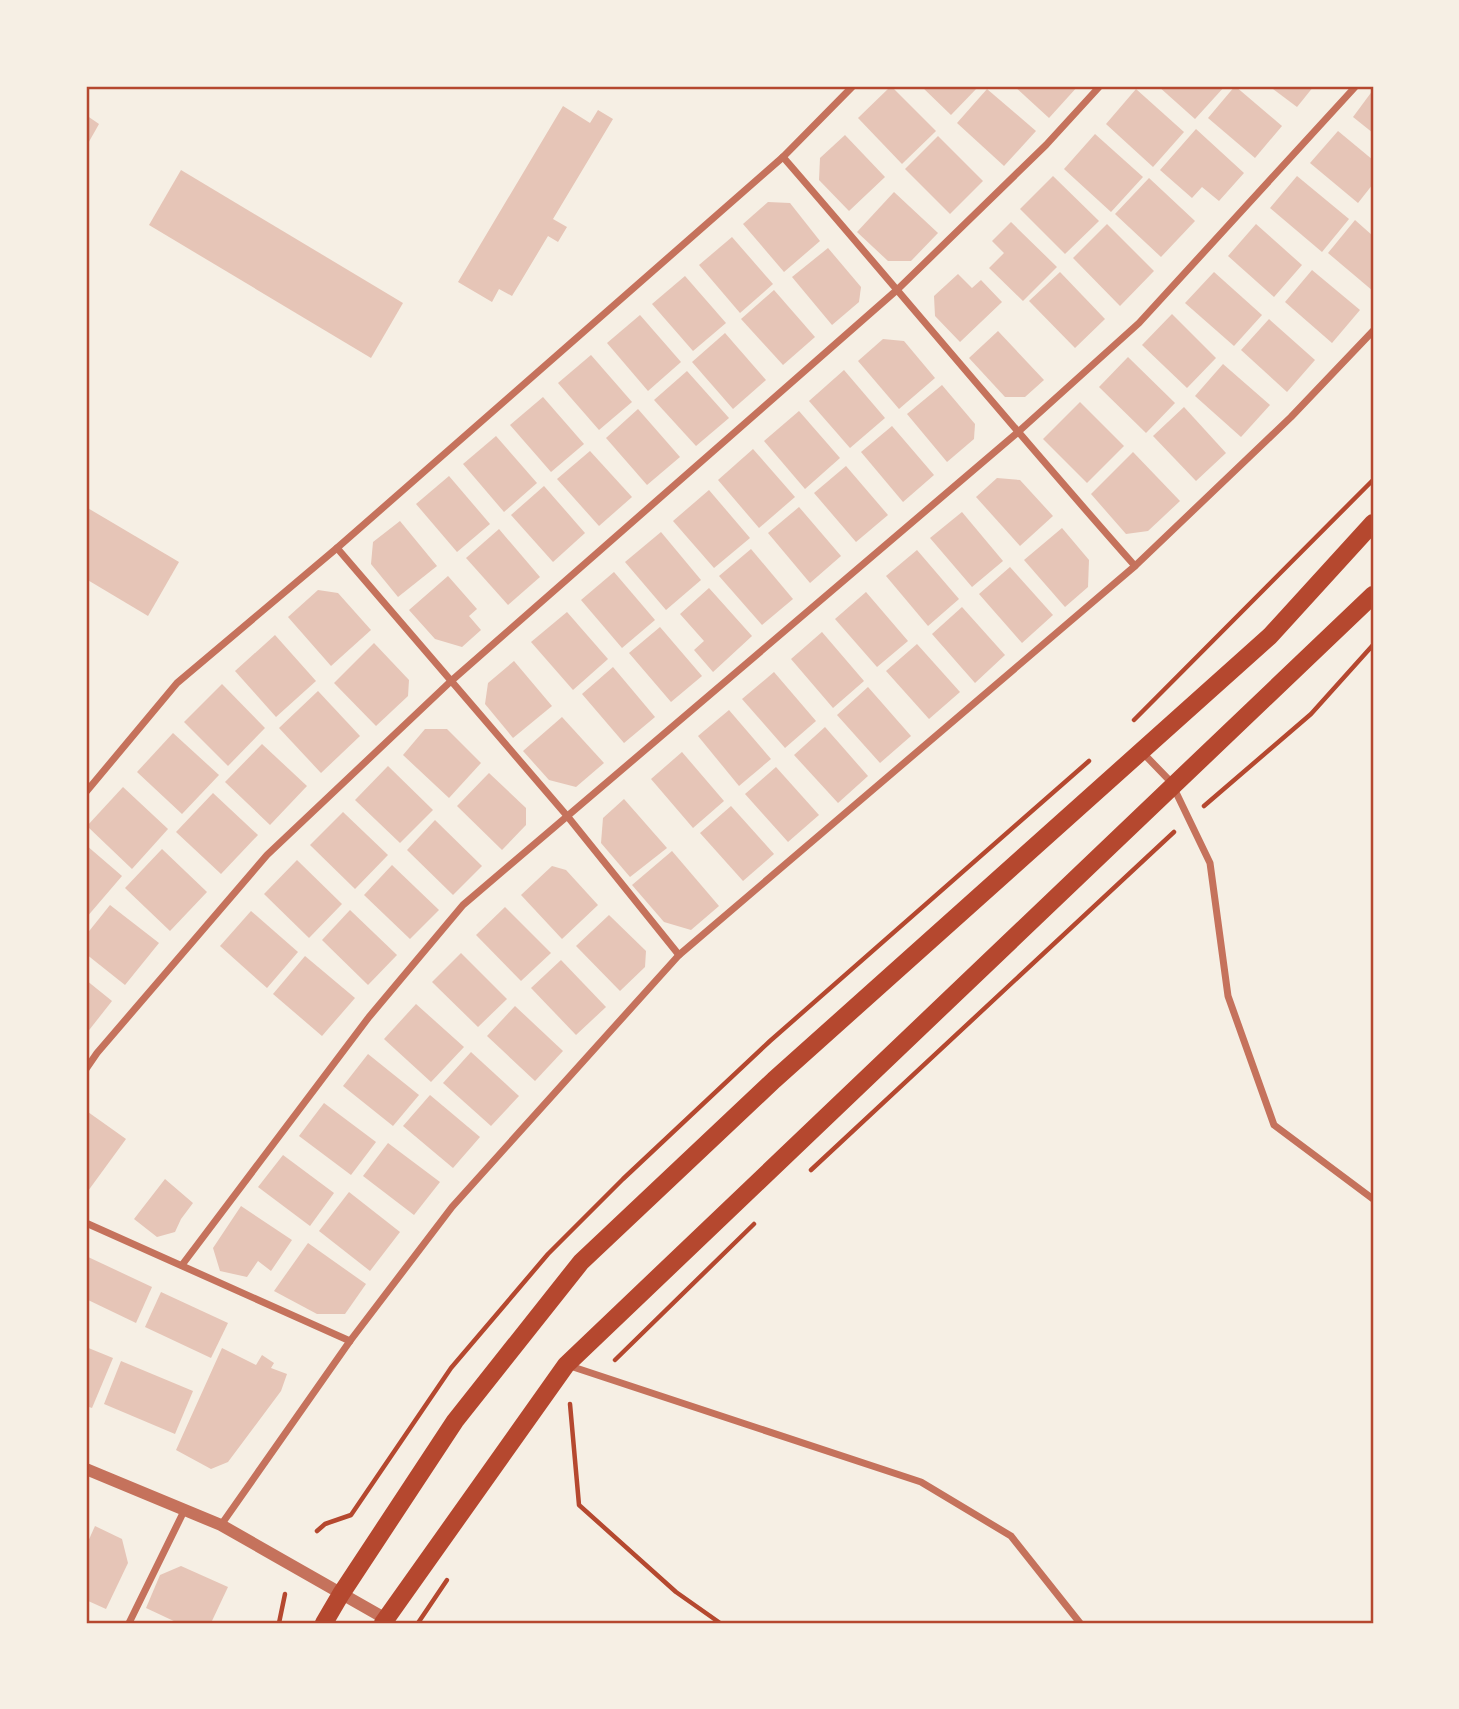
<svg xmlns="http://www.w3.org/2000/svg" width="1459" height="1709" font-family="'Space Grotesk',sans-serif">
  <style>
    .building { fill: #e6c5b7 }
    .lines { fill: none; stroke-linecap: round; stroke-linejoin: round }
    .path { stroke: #b5482f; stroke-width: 4.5 }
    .minor { stroke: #c5725c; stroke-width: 7 }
    .tertiary { stroke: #c5725c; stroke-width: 12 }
    .primary { stroke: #b5482f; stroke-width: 18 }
    .neatline { fill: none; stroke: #b5482f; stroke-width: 2.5 }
  </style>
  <rect width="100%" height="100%" fill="#f6efe4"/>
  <g class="building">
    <polygon points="891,86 936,131 902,164 858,118"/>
    <polygon points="921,86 979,86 951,115"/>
    <polygon points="1014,86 1078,86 1049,118"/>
    <polygon points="1158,86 1225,86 1195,119"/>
    <polygon points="1235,86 1282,126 1255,158 1208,118"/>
    <polygon points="1269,86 1314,86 1297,107"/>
    <polygon points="987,89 1036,131 1004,166 957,123"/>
    <polygon points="1136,89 1184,132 1153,167 1106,124"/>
    <polygon points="1373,90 1373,133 1353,117"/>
    <polygon points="563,106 590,123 598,110 613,119 553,219 567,227 558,242 548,236 512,296 499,289 492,302 458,282"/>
    <polygon points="86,115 99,124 86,147"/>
    <polygon points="1196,129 1244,173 1219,201 1202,187 1192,198 1160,170"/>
    <polygon points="1338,131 1373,160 1373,184 1358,203 1310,163"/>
    <polygon points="1095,134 1143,177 1111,212 1064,169"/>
    <polygon points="845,135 885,177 849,211 819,180 820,158"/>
    <polygon points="938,136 983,181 950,214 905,169"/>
    <polygon points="181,170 403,303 371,358 149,225"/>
    <polygon points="1053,176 1099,221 1065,254 1020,209"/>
    <polygon points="1297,176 1349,219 1322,252 1270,208"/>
    <polygon points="1149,178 1195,221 1161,257 1115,214"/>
    <polygon points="894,192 938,233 911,261 888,261 857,232"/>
    <polygon points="768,202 790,203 820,241 784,272 743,224"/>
    <polygon points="1355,220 1373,236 1373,291 1328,253"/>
    <polygon points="1011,222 1057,267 1023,301 989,268 1004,253 992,241"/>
    <polygon points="1107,224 1154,271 1120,306 1073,258"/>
    <polygon points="1256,224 1302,265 1274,297 1228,256"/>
    <polygon points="732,237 773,284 740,313 699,265"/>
    <polygon points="828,248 861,287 859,302 832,325 792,277"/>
    <polygon points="1312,270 1360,310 1332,343 1285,302"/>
    <polygon points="1060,272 1105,319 1075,348 1029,301"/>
    <polygon points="1214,272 1262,315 1234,346 1185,303"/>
    <polygon points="958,274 972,288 981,280 1002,302 960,342 935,316 934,296"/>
    <polygon points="685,276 726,323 693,351 652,304"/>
    <polygon points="774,290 815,337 783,365 741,319"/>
    <polygon points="1172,314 1216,358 1187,388 1142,345"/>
    <polygon points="640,315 681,362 648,391 607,343"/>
    <polygon points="1269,319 1315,360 1287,392 1241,350"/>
    <polygon points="998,331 1044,380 1025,397 1005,397 969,358"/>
    <polygon points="725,333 766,380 733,409 692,362"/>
    <polygon points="883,339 904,341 935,378 899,409 858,361"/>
    <polygon points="591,355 632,402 599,430 558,383"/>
    <polygon points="1128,357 1175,403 1146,433 1099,387"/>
    <polygon points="1223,364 1270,405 1241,437 1195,396"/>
    <polygon points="844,370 885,418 850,448 809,401"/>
    <polygon points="687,371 729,418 696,446 654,400"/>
    <polygon points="942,385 975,424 974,439 947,462 907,414"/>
    <polygon points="543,397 584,444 551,472 510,425"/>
    <polygon points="1080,402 1124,446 1087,483 1043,439"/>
    <polygon points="1184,407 1226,453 1196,481 1153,436"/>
    <polygon points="638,409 680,457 647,485 606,438"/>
    <polygon points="799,411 840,458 805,489 764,441"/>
    <polygon points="892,426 934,475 903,502 861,452"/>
    <polygon points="496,436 537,483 504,512 463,464"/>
    <polygon points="753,449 795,497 759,528 718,480"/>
    <polygon points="590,451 632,497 599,526 557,479"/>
    <polygon points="1133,452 1180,501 1148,531 1126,534 1091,494"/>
    <polygon points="846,466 888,515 856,542 814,493"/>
    <polygon points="449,476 490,524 457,552 416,504"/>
    <polygon points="997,478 1020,480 1053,516 1020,546 976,497"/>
    <polygon points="544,486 585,533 553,562 511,515"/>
    <polygon points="709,490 750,538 714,568 673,521"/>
    <polygon points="86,507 179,562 148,616 86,579"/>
    <polygon points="799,507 841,556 810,583 768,533"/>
    <polygon points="962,512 1003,561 972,587 930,538"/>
    <polygon points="400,521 437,566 398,597 371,564 373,542"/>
    <polygon points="1062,528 1089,560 1088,587 1065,607 1024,560"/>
    <polygon points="499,529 540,577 508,605 466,558"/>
    <polygon points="661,532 701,580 666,610 625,562"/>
    <polygon points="751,549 793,599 762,625 719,576"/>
    <polygon points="917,550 959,599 928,626 886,576"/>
    <polygon points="1010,567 1053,615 1022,643 979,594"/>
    <polygon points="614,572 655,620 622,648 581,600"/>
    <polygon points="448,576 477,609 469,616 481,630 462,647 435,639 409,610"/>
    <polygon points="709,588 752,636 713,672 694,650 704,641 680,614"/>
    <polygon points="318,590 338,593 371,630 331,666 288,617"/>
    <polygon points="866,592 908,641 877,667 835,619"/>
    <polygon points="962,607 1005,655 975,683 932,634"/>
    <polygon points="567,612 608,659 573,690 531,642"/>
    <polygon points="660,627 702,676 671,702 629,653"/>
    <polygon points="822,632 864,681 833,708 791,659"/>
    <polygon points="275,635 316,681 276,717 235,671"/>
    <polygon points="374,643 409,680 408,696 376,726 334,683"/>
    <polygon points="917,644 960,692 929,719 886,671"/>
    <polygon points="514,661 552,706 513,738 485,704 488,683"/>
    <polygon points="613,667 655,717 624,743 582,694"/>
    <polygon points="774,672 816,721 785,748 742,699"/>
    <polygon points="222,684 265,728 228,766 184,722"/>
    <polygon points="868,687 911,736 880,763 837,715"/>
    <polygon points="318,691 360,736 321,773 279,728"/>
    <polygon points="729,710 771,759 739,786 698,736"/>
    <polygon points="562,717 604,763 576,787 549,780 523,751"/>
    <polygon points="825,727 868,776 838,803 794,755"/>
    <polygon points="425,729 447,729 481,763 449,798 403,755"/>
    <polygon points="173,733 219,775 182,814 137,772"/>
    <polygon points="262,744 307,786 270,825 225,782"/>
    <polygon points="682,752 724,801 693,828 651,779"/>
    <polygon points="388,766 433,810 400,843 355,800"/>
    <polygon points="776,767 819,815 788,842 745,794"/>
    <polygon points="489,773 526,808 526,825 502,850 457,806"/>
    <polygon points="123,787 168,829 132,869 87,826"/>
    <polygon points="213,793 258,835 221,874 176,832"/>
    <polygon points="624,799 667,848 630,877 601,843 603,818"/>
    <polygon points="731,806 774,854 743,881 700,833"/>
    <polygon points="343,812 388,855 355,889 310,845"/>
    <polygon points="435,820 482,866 453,895 407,850"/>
    <polygon points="86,845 122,876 86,918"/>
    <polygon points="162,849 207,892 170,931 125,888"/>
    <polygon points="672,851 719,906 691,930 664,922 632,885"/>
    <polygon points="297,860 342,904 309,938 264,894"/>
    <polygon points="392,865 439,910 410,939 364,895"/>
    <polygon points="552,866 566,870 598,905 562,939 521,895"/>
    <polygon points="110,905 159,943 125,985 86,954 86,935"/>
    <polygon points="505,907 551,953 521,981 476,935"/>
    <polygon points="350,910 397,955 368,985 322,940"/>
    <polygon points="251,911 298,952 267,988 220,946"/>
    <polygon points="609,915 646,951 645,967 620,991 576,946"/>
    <polygon points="461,953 507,999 478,1027 432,982"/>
    <polygon points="305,956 355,998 322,1036 273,994"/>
    <polygon points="561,960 606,1007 576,1035 531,988"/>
    <polygon points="86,980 112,1001 86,1034"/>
    <polygon points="416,1004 464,1047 431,1082 384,1039"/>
    <polygon points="515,1006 563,1051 535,1081 487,1036"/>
    <polygon points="471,1052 519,1096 491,1126 443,1083"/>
    <polygon points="368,1054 419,1095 393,1126 343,1086"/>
    <polygon points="430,1095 480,1137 453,1168 403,1126"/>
    <polygon points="324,1103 376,1142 351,1175 299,1136"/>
    <polygon points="88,1112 126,1139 88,1191 86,1190 86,1114"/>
    <polygon points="388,1143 440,1182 414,1215 363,1176"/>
    <polygon points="283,1155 334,1193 310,1226 258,1187"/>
    <polygon points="165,1179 193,1203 181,1219 175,1232 157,1237 134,1219"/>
    <polygon points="349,1192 400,1232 370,1271 319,1231"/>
    <polygon points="241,1206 292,1240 271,1271 258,1261 247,1277 220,1271 213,1248"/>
    <polygon points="308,1243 366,1284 345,1314 317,1314 274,1291"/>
    <polygon points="86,1256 152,1287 136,1323 86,1299"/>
    <polygon points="161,1292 228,1323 211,1358 145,1327"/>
    <polygon points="86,1347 113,1358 92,1408 86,1406"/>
    <polygon points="222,1348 256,1365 262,1355 274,1363 271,1368 287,1374 281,1391 228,1462 211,1469 176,1450"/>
    <polygon points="121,1361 193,1391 175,1434 104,1404"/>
    <polygon points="95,1526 122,1539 128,1563 106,1609 86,1600 86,1546"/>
    <polygon points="181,1566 228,1587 211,1623 178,1623 146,1608 160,1575"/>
  </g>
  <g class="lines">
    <g class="path">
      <polyline points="1134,720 1373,480"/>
      <polyline points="1204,806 1311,714 1373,645"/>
      <polyline points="811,1170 1174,832"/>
      <polyline points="615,1360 754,1224"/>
      <polyline points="570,1404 579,1505 676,1592 720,1623"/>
      <polyline points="317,1531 325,1524 351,1515 451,1368 548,1254 623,1179 770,1041 1089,761"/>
      <polyline points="279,1623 285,1594"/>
      <polyline points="418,1623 447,1580"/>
    </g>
    <g class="minor">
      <path d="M783 157C901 293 1016 432 1135 566"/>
      <polyline points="337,548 568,817 679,955"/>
      <polyline points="1142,752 1171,782 1210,863 1228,996 1274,1125 1373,1199"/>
      <polyline points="86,792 177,683 337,548 783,157 853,86"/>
      <polyline points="86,1069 97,1053 267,855 450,682 898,289 1046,145 1100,86"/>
      <polyline points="86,1223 350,1341"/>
      <polyline points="182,1265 369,1017 463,905 1017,433 1139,323 1356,86"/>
      <polyline points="567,1365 921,1482 1011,1536 1080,1623"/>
      <polyline points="221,1525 350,1341 452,1207 679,955 1135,566 1291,417 1373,331"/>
      <polyline points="129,1623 184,1511"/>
    </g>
    <polyline class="tertiary" points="86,1469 221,1525 386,1619"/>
    <g class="primary">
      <polyline points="324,1623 341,1594 455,1421 581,1262 774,1080 1270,636 1373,523"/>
      <polyline points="383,1623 566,1365 1373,595"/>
    </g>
  </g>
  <rect width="1459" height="1709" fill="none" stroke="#f6efe4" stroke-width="175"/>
  <rect x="88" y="88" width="1284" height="1534" class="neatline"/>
</svg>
